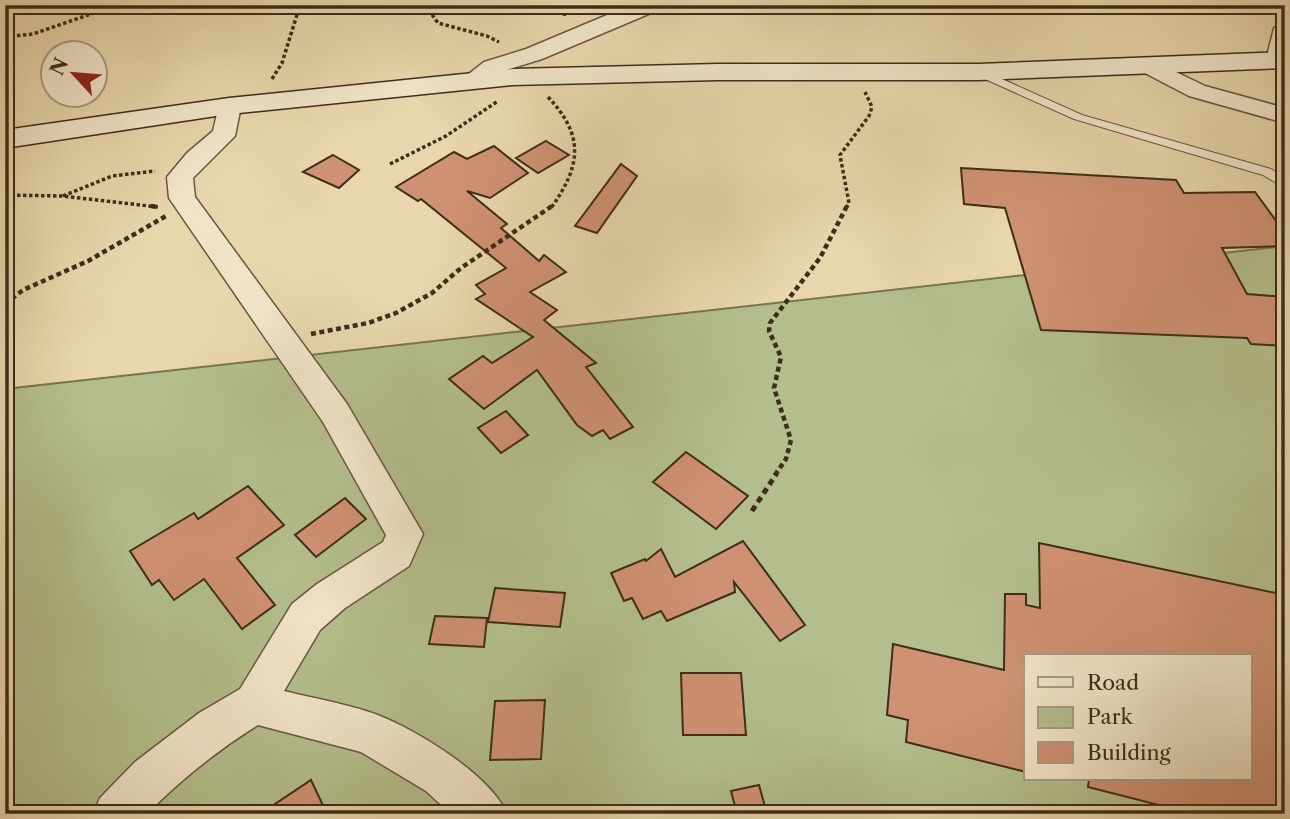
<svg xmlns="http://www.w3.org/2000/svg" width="1290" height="819" font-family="'Libre Caslon Text',serif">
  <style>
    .green { fill: #b3be8c; stroke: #787652; stroke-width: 2; fill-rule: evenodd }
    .building { fill: #cf9173; stroke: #3d2d19; stroke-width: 2 }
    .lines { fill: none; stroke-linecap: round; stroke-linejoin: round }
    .lane-casing { stroke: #68573e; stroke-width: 2 }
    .street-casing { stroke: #68573e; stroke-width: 3 }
    .secondary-casing { stroke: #3d2d19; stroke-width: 3 }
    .path-far2 { stroke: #3d2d19; stroke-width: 3.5; stroke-dasharray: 3.5 2.5; stroke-linecap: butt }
    .path-far1 { stroke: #3d2d19; stroke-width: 4.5; stroke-dasharray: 5 3.5; stroke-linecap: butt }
    .path { stroke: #3d2d19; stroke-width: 5; stroke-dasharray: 6 4.5; stroke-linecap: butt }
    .lane { fill: #f1e4c9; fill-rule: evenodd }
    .street { fill: #f1e4c9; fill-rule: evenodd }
    .secondary { fill: #f1e4c9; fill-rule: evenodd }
  </style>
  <rect width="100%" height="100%" fill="#e9d6ac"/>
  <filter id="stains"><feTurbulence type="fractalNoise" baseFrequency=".00286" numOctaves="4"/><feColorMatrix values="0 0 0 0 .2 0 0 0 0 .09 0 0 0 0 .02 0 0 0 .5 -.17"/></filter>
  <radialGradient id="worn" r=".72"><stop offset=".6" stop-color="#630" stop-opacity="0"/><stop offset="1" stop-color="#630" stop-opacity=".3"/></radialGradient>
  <path class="green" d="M1285 246V814H5V389ZM1026 656H1250V779H1026Z"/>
  <g class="building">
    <polygon points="546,141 569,155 538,173 516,158"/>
    <polygon points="494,146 528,173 490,198 467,191 507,224 501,228 539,261 544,255 566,272 530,292 557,310 544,320 596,363 586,367 633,427 610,439 603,430 592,436 577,425 537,370 484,409 449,379 483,356 492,363 533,337 476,299 485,294 476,285 506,268 421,199 418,201 396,187 454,152 467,159"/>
    <polygon points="333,155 359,170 339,188 303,172"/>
    <polygon points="621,164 637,176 597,233 575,226"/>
    <polygon points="961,168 1176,180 1184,193 1255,192 1285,233 1285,246 1222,248 1247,294 1285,297 1285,346 1251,344 1247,338 1041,330 1005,208 964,204"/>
    <polygon points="506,411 528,435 501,453 478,428"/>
    <polygon points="686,452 748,496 716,529 653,482"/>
    <polygon points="248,486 284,525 237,558 275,605 242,629 204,579 174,600 159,580 152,585 130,551 194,513 198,519"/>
    <polygon points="345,498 366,519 316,557 295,535"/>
    <polygon points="743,541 805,625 780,641 734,582 735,592 667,621 661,611 643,619 632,598 624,601 611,573 645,559 646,561 661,549 675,577"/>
    <polygon points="1039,543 1285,595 1285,814 1194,814 1088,787 1089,779 1250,779 1250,656 1026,656 1026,772 906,742 908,720 887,715 893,644 1004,670 1005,594 1026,594 1026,605 1040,608"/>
    <polygon points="495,588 565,593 560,627 488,622"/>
    <polygon points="435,616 487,618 484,647 429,644"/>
    <polygon points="681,673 741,673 746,735 683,735"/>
    <polygon points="545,700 541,759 490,760 495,701"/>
    <polygon points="311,780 327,814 260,814"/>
    <polygon points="759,785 767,814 737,814 731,791"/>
  </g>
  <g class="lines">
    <g class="lane-casing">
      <polygon id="lane" points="974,70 982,70 1082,115 1271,169 1285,178 1285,188 1263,175 1074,119 974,74"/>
    </g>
    <g class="street-casing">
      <g id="street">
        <polygon points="631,5 660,5 658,10 542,59 500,72 481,85 465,85 461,80 484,62 526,49"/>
        <polygon points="1285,21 1285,65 1269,65 1266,60 1274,28"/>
        <polygon points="1149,59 1205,86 1285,108 1285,123 1189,96 1141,71 1137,66 1141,61"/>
        <path d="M229 99 238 101 241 106 235 136 193 178 195 197 347 404 423 534 409 566 345 608 320 630 284 691C312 698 342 703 369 712 410 725 490 774 507 814H451L426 791 361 752 258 725C218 750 180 780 147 814H93L100 798 135 762 199 713 240 689 292 604 317 584 383 542 386 535 323 422 169 198 167 177 187 153 213 131 220 101Z"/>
      </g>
    </g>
    <g class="secondary-casing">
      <polygon id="secondary" points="1285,52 1285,68 978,80 718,80 512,85 229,114 5,148 5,130 229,98 512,69 718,64 978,64"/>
    </g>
    <g class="path-far2">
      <polyline points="425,5 438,23 487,36 499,42"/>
      <polyline points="528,5 568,15"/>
      <polyline points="5,37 33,34 117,5"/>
      <polyline points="272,79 282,63 300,5"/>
      <path d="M548 97C585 136 581 166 551 208"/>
      <polyline points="390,164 446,136 498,101"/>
      <polyline points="5,195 62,196 158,207"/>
      <polyline points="63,196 112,176 155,171"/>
      <polyline points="846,208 849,203 840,155 869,116 872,107 865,92"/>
    </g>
    <g class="path-far1">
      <polyline points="151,206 158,207"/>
      <polyline points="5,304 23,290 88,261 166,216"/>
      <polyline points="311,334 368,323 396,313 432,293 461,268 552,206"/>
      <polyline points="775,475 786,459 791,440 774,388 781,357 769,331 770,323 820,258 847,206"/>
    </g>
    <polyline class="path" points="752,511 777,473"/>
    <use href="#lane" class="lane"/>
    <use href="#street" class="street"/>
    <use href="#secondary" class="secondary"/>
  </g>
  <rect width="1290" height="819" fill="none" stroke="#e9d6ac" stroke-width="28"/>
  <rect x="7" y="7" width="1276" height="805" fill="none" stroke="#3d2d19" stroke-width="3.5"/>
  <rect x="14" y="14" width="1262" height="791" fill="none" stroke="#3d2d19" stroke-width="2"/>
  <rect x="1024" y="654" width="228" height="126" fill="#f1e4c9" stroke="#a99b83" stroke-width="2"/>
  <rect x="1038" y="677" width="35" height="10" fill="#f1e4c9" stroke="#a99b83" stroke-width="2"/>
  <text x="1087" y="690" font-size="21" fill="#3d2d19">Road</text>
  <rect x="1038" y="707" width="35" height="21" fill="#b3be8c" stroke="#a99b83" stroke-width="2"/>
  <text x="1087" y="724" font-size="21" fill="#3d2d19">Park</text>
  <rect x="1038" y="742" width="35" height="21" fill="#cf9173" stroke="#a99b83" stroke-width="2"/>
  <text x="1087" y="760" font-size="21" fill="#3d2d19">Building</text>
  <g transform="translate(74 74) rotate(296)"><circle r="33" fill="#f1e4c9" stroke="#a99b83" stroke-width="2"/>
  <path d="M0-5L12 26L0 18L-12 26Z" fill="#8f2418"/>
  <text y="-10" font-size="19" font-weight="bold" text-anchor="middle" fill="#3d2d19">N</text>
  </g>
  <rect width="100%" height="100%" filter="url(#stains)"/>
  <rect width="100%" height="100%" fill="url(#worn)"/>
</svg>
